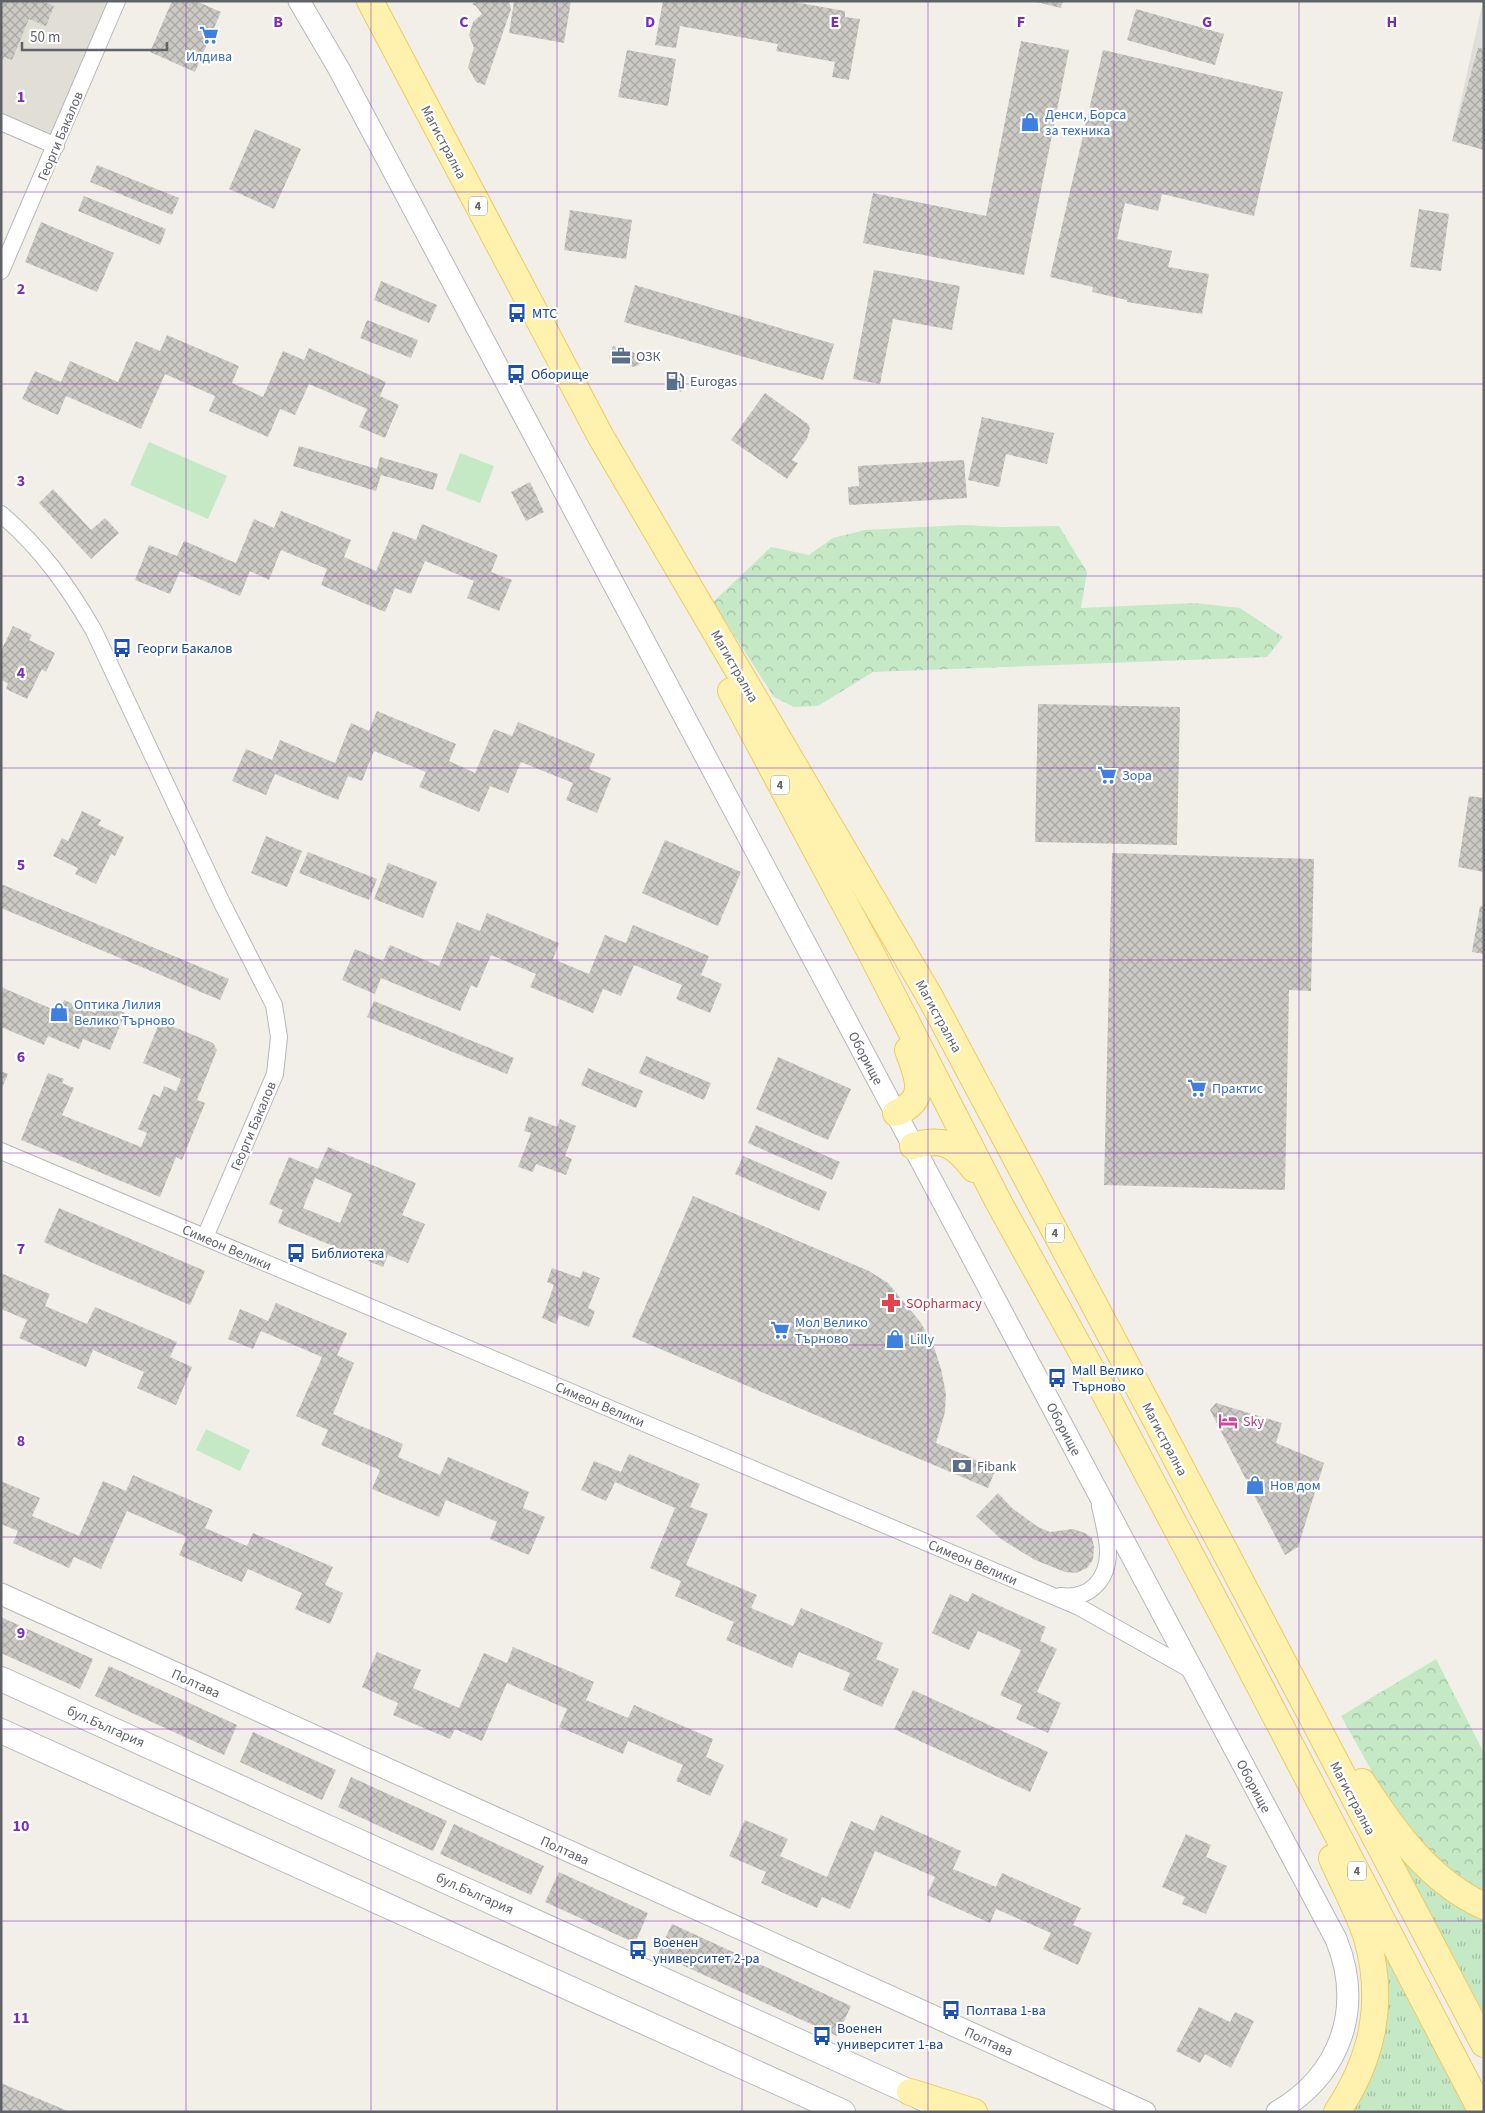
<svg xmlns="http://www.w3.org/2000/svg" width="1485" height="2113" font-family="'Source Sans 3',sans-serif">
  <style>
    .industrial { fill: #e0deda }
    .education { fill: #e1ded6 }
    .grass { fill: url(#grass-tufts) }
    .forest { fill: url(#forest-crowns) }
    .park { fill: #c5e8c5 }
    .building { fill: url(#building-cross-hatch); fill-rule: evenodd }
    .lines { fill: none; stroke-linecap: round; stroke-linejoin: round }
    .minor-casing { stroke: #b5b8bc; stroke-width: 18 }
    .tertiary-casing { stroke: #b5b8bc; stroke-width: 23 }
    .secondary-casing { stroke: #b6babf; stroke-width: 26 }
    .primary-casing { stroke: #f2c960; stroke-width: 28 }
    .minor { stroke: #fff; stroke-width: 16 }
    .tertiary { stroke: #fff; stroke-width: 21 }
    .secondary { stroke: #fff; stroke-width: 24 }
    .primary { stroke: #fff2af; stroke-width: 26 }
    .grid { fill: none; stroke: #7b2cbf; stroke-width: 1; stroke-opacity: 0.55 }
    .labels { text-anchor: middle; stroke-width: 4.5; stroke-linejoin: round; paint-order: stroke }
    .shield { fill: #fff; stroke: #8f9295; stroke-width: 1 }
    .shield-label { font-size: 12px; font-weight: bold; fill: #5f6368 }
    .shop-label { font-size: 14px; fill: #366cbe; stroke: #fff; text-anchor: start }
    .street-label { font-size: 14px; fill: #5f6368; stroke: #fff }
    .transit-label { font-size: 14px; fill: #164399; stroke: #fff; text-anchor: start }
    .service-label { font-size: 14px; fill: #4e5e75; stroke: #fff; text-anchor: start }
    .health-label { font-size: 14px; fill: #be3a42; stroke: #fff; text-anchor: start }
    .hotel-label { font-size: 14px; fill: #b23c85; stroke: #fff; text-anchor: start }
    .grid-label { font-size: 16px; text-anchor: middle; font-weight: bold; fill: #7b2cbf; stroke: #fff; stroke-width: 4.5; stroke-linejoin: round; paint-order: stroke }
  </style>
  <defs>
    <pattern id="grass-tufts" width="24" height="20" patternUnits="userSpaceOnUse" patternTransform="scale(1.25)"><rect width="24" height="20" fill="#c5e8c5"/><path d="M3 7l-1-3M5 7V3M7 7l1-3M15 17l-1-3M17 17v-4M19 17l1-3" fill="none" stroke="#a3c0a4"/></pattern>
    <pattern id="forest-crowns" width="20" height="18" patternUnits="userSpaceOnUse" patternTransform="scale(1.25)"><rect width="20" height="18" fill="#c5e8c5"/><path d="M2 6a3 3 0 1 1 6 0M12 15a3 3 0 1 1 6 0" fill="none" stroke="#a3c0a4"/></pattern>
    <pattern id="building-cross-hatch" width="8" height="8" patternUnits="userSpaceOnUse" patternTransform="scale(1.25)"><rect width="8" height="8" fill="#cccac5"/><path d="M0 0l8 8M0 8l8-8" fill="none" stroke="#a9a8a4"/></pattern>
  </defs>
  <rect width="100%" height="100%" fill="#f1efe8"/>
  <polygon class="industrial" points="1483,1 1484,1 1484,148 1452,141"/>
  <polygon class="education" points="1,1 117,1 56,146 1,122"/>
  <g class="grass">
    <polygon points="1396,1851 1484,1917 1484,2013"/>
    <polygon points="1378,1940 1470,2112 1346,2112"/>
  </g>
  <g class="forest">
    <polygon points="963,525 1002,527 1059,526 1087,572 1081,608 1194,603 1240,608 1283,637 1267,657 873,672 818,706 794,707 774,697 713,602 771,547 809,555 833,538 865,530"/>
    <path d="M1436 1659 1484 1753V1891C1450 1872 1416 1841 1394 1809 1375 1779 1359 1747 1341 1716Z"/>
  </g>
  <g class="park">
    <polygon points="149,442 227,476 208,519 130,485"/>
    <polygon points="460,453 494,466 480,503 446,490"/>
    <polygon points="206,1429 250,1450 240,1471 196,1450"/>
  </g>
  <g class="building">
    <polygon points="1,1 43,1 54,6 46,26 29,19 12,60 4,57 1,64"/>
    <polygon points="172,1 196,1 221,12 195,72 150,52"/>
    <polygon points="477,1 509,1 511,9 485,85 476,82 468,67 474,48 469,35 473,22 482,14 476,6 472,4"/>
    <polygon points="514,1 571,1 564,43 509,33"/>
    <polygon points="663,1 788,1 845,11 845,17 860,19 849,80 832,77 835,62 776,51 778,44 680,26 676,48 655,45"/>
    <polygon points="1032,1 1063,1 1061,8"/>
    <polygon points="1136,9 1224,34 1215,65 1127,40"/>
    <polygon points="1021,41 1069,50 1024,275 863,243 873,193 986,216"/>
    <polygon points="1478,48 1484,49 1484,150 1452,141"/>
    <polygon points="627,50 676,59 668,106 618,97"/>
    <polygon points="1103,50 1283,92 1254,216 1162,194 1158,211 1125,203 1117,239 1172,251 1168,267 1209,274 1202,314 1127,302 1127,300 1092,292 1093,287 1050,277"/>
    <polygon points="255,129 301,149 274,209 229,189"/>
    <polygon points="97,165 179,198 172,215 90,182"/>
    <polygon points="84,196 166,229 160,245 78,211"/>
    <polygon points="1419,209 1449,214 1441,271 1410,267"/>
    <polygon points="570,210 632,220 626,259 564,250"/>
    <polygon points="41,222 114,253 97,292 25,262"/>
    <polygon points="874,270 960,286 952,330 893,319 880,384 853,379"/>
    <polygon points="381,281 437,305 429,323 374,300"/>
    <polygon points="635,285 834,344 823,380 624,322"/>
    <polygon points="367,320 418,340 411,358 360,338"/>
    <polygon points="167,335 239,366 232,383 263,397 283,351 304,360 309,348 386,382 380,396 399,405 385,438 359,427 367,409 309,384 295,415 280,409 268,437 209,411 215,396 165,374 141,429 66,396 58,415 22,399 35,371 61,382 70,361 118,382 136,341 160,351"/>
    <polygon points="613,346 647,357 645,362 633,367 609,358"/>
    <polygon points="672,372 687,378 681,392 666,386"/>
    <polygon points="765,393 808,424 810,428 807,439 792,460 798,463 787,479 731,440"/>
    <polygon points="982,417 1054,433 1047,464 1006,454 999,487 968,480"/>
    <polygon points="299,446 377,469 380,457 438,474 433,490 381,475 376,491 293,466"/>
    <polygon points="964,460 967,498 849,505 848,487 859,486 858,466"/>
    <polygon points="530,482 544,512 526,521 511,492"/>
    <polygon points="53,489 91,530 105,518 119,533 91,559 39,503"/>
    <polygon points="281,511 351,540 344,557 376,571 393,531 416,540 422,524 498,555 491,572 512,580 499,611 467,598 474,581 425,561 411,594 395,588 385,612 321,585 327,569 281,550 269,580 250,571 240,596 180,571 170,594 135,580 149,545 177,556 184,541 236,563 254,519 274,528"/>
    <polygon points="13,626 32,635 29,640 55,653 46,672 42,669 27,699 6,689 8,683 1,680 1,651"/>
    <polygon points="1038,704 1180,707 1177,845 1035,842"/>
    <polygon points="377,711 456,744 449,761 475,773 494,729 512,736 518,722 595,754 589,769 611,778 597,813 566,800 573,783 521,762 508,793 490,786 479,812 419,787 426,772 374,751 362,781 348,776 338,800 275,774 266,795 232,781 246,749 272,760 280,740 335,763 351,723 369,731"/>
    <polygon points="1469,796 1484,798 1484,872 1458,867"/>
    <polygon points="82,811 101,820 98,825 124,837 115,856 111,854 96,884 75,874 78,868 53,856 62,838 68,841"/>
    <polygon points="266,836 302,851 287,887 251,873"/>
    <polygon points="665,840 741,872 718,926 642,893"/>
    <polygon points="308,852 377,879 369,900 299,873"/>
    <polygon points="1112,853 1314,859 1311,991 1289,990 1285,1190 1104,1185"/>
    <polygon points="388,863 437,882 423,918 374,899"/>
    <polygon points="1,884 229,979 220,1000 1,908"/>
    <polygon points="1480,906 1484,906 1484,954 1472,952"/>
    <polygon points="487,913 559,943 553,959 589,974 605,935 626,943 633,925 709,956 701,975 722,984 710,1013 676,999 682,985 634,965 621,996 603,989 593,1013 530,987 536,974 491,955 477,988 471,985 460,1011 381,978 375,994 342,980 355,949 383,961 390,945 439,966 457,922 480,931"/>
    <polygon points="1,987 59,1012 64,1000 95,1013 100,1003 125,1013 110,1050 83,1039 79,1049 48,1036 44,1045 1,1027"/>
    <polygon points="374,1001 514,1058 507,1074 367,1017"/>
    <polygon points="164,1023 213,1043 217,1050 197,1100 205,1103 182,1160 176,1157 160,1197 21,1140 48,1073 64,1079 62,1083 74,1088 62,1115 141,1147 147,1133 138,1129 153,1094 160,1097 164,1086 176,1091 181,1079 143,1063 158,1026"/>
    <polygon points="646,1056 711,1083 704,1100 639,1073"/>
    <polygon points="778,1057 851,1089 828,1140 756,1109"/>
    <polygon points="588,1068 643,1091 636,1108 581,1085"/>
    <polygon points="1,1071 8,1074 1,1090"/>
    <polygon points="529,1116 557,1127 560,1119 576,1126 565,1156 572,1159 566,1175 536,1164 533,1172 518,1167 531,1133 524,1131"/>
    <polygon points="756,1125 840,1162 832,1180 748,1143"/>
    <path d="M328 1147 416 1183 402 1215 425 1224 408 1263 388 1255 383 1267 278 1223 283 1210 269 1204 289 1157 318 1169ZM315 1178 352 1194 340 1223 303 1208Z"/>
    <polygon points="743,1156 827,1192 819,1211 735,1174"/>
    <polygon points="693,1196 869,1271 888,1283 921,1323 934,1347 941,1369 946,1394 945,1412 936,1443 996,1468 988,1488 632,1337"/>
    <polygon points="59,1208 205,1271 190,1305 44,1242"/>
    <polygon points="552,1268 580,1278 583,1271 600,1278 588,1308 595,1311 589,1327 559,1315 556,1324 542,1318 554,1285 547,1282"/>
    <polygon points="1,1273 50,1294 45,1306 87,1324 95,1307 177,1342 170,1357 192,1367 176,1405 137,1388 144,1372 93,1350 86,1367 19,1338 27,1320 1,1309"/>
    <polygon points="276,1303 347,1333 337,1355 354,1363 333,1414 403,1444 398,1457 440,1475 448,1457 529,1492 523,1508 545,1517 529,1555 490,1539 497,1522 446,1500 439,1517 372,1489 380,1470 321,1445 328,1430 296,1416 322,1357 261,1331 253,1349 228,1339 240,1309 268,1321"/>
    <polygon points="1216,1403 1282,1423 1276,1443 1324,1463 1298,1547 1285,1555 1210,1410"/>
    <polygon points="629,1454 700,1484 690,1507 708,1514 686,1565 757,1595 751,1608 793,1626 801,1608 883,1643 876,1659 899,1669 882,1707 843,1690 850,1673 799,1652 792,1668 726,1640 734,1622 675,1596 681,1581 650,1568 675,1508 615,1482 606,1501 581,1490 594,1461 621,1472"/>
    <polygon points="133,1475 213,1510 205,1528 247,1546 253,1533 333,1567 325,1585 343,1593 330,1624 295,1609 302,1593 248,1569 242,1582 179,1555 187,1537 127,1511 101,1569 74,1557 69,1568 13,1543 18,1531 1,1524 1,1481 40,1498 32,1516 79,1536 103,1481 126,1491"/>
    <polygon points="998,1493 1012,1508 1038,1527 1050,1532 1073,1529 1085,1533 1092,1538 1094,1547 1093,1560 1087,1568 1076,1573 1065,1572 1035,1560 1001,1539 976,1516"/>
    <polygon points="972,1593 1046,1627 1040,1641 1057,1649 1037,1692 1061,1703 1048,1733 1016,1719 1022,1705 1000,1695 1021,1650 978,1631 969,1650 932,1633 950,1594 968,1602"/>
    <polygon points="1,1617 93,1659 80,1689 1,1653"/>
    <polygon points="513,1647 594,1682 586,1700 628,1718 634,1705 713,1739 706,1757 724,1765 710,1796 676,1781 683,1765 628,1741 623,1754 559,1727 567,1709 507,1683 482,1741 455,1729 450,1739 393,1715 398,1703 362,1687 377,1652 421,1670 413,1688 459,1708 484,1653 507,1663"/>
    <polygon points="109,1666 237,1725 224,1755 95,1696"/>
    <polygon points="913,1690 1048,1752 1030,1792 894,1729"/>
    <polygon points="253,1732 336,1770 322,1800 240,1762"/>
    <polygon points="351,1777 447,1821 433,1851 338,1807"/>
    <polygon points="881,1815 961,1851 953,1869 996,1887 1002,1873 1081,1908 1073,1925 1092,1933 1078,1965 1043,1949 1051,1933 996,1909 990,1923 927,1895 935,1877 875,1851 850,1909 822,1897 817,1908 761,1883 766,1872 729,1856 745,1820 788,1839 780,1856 827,1877 851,1821 874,1831"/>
    <polygon points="454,1824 544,1866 531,1895 440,1854"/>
    <polygon points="1186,1834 1211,1845 1206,1857 1227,1866 1206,1914 1182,1904 1185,1897 1162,1887"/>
    <polygon points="559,1872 648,1913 635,1943 545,1902"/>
    <polygon points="672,1924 851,2006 837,2036 658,1954"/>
    <polygon points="1199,2007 1230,2022 1235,2012 1254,2021 1231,2068 1205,2054 1200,2063 1176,2051"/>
    <polygon points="1,2083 70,2112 1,2112"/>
  </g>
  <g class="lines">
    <g class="minor-casing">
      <g id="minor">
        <polyline points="1,122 56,146"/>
        <polyline points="1,271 117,1"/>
        <path d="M1 514C41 548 68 586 94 631L221 901 274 1005 279 1037 275 1074 205 1237"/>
        <polyline points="1,1151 1079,1607 1193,1671"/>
        <path d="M1060 1596C1090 1600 1109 1579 1108 1549 1107 1534 1103 1520 1100 1506"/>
      </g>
    </g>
    <g class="tertiary-casing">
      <g id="tertiary">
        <path d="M299 1 339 69 1336 1939C1364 2008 1341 2074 1277 2112"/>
        <polyline points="1,1594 1145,2112"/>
      </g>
    </g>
    <g class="secondary-casing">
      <g id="secondary">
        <polyline points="1,1679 910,2092 928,2101"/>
        <polyline points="1,1731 843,2112"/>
      </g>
    </g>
    <g class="primary-casing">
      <g id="primary">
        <polyline points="370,1 601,437 930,997 1160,1428 1484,2044"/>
        <polyline points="731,691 869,949 999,1203 1103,1390 1231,1631 1482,2112"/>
        <path d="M896 1113C929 1100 918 1077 908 1050"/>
        <path d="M913 1146C943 1137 955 1144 974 1169"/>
        <path d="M1362 1782C1394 1831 1429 1881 1484 1906"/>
        <path d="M1332 1858C1343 1884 1359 1912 1367 1938 1385 2002 1373 2058 1337 2112"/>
        <polyline points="910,2092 974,2112"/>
      </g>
    </g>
    <use href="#minor" class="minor"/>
    <use href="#tertiary" class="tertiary"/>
    <use href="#secondary" class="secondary"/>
    <use href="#primary" class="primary"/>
  </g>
  <path class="grid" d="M186 1V2112M371 1V2112M557 1V2112M742 1V2112M928 1V2112M1114 1V2112M1299 1V2112M1 192H1484M1 384H1484M1 576H1484M1 768H1484M1 960H1484M1 1153H1484M1 1345H1484M1 1537H1484M1 1729H1484M1 1921H1484"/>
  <defs>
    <g id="supermarket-bare" transform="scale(1.5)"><path d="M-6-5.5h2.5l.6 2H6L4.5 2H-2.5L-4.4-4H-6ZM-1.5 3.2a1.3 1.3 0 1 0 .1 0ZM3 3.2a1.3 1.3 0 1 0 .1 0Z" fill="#3f7fe0" stroke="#fff" stroke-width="2.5" paint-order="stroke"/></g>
    <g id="shop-bare" transform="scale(1.5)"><path d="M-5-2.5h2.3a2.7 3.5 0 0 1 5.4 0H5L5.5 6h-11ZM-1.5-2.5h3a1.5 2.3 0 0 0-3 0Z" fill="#3f7fe0" stroke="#fff" stroke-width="2.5" paint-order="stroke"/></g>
    <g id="bus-bare" transform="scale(1.5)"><path d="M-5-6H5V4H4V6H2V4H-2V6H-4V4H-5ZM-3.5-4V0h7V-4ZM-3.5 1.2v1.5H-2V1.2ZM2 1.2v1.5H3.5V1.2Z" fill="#1a4fb4" stroke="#fff" stroke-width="2.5" paint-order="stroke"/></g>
    <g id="office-bare" transform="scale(1.5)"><path d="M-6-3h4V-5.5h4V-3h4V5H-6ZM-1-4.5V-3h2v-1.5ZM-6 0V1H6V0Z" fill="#5c6f8a" stroke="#fff" stroke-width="2.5" paint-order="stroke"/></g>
    <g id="fuel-bare" transform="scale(1.5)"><path d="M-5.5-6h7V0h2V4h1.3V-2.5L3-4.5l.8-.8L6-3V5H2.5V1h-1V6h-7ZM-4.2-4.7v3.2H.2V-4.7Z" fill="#5c6f8a" stroke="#fff" stroke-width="2.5" paint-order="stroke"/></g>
    <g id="pharmacy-bare" transform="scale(1.5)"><path d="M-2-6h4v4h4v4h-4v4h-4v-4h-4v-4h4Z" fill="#e0444e" stroke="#fff" stroke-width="2.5" paint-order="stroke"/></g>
    <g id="hotel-bare" transform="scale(1.5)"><path d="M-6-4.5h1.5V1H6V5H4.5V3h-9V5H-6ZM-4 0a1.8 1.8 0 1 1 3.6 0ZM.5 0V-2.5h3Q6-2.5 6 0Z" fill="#d1479c" stroke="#fff" stroke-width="2.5" paint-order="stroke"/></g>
    <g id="bank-bare" transform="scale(1.5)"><path d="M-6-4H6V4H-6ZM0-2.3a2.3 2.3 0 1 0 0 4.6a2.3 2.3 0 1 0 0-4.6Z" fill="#5c6f8a" stroke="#fff" stroke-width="2.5" paint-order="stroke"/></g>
  </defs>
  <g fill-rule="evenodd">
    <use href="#supermarket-bare" x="209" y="35"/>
    <use href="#shop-bare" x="1030" y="122"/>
    <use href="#bus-bare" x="517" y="313"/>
    <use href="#office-bare" x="621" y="356"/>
    <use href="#bus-bare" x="516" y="374"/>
    <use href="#fuel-bare" x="675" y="381"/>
    <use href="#bus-bare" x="122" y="648"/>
    <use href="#supermarket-bare" x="1107" y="775"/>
    <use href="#shop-bare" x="59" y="1012"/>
    <use href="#supermarket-bare" x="1197" y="1088"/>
    <use href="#bus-bare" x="296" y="1253"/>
    <use href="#pharmacy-bare" x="891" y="1303"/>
    <use href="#supermarket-bare" x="780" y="1330"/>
    <use href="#shop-bare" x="895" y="1339"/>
    <use href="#bus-bare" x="1057" y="1378"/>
    <use href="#hotel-bare" x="1228" y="1421"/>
    <use href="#bank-bare" x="962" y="1466"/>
    <use href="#shop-bare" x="1255" y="1485"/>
    <use href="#bus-bare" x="638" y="1950"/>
    <use href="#bus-bare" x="951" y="2010"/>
    <use href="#bus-bare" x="822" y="2036"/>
  </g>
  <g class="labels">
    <g class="shield">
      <rect x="469" y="196.5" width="18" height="19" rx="4"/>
      <rect x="771" y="775.5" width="18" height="19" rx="4"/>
      <rect x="1046" y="1223.5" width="18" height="19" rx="4"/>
      <rect x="1348" y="1861.5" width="18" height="19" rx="4"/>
    </g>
    <g class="shield-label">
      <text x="478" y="210">4</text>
      <text x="780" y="789">4</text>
      <text x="1055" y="1237">4</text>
      <text x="1357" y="1875">4</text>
    </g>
    <g class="shop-label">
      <text x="209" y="61" text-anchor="middle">Илдива</text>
      <text x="1045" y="119">Денси, Борса<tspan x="1045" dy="16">за техника</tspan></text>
      <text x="1122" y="780">Зора</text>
      <text x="74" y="1009">Оптика Лилия<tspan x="74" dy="16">Велико Търново</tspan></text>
      <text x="1212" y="1093">Практис</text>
      <text x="795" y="1327">Мол Велико<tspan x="795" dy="16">Търново</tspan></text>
      <text x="910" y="1344">Lilly</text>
      <text x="1270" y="1490">Нов дом</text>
    </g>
    <g class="street-label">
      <text transform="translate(60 136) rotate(-67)" y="5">Георги Бакалов</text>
      <text transform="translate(444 142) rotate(62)" y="5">Магистрална</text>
      <text transform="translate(735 666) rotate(60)" y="5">Магистрална</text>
      <text transform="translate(939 1016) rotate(61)" y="5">Магистрална</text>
      <text transform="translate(866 1058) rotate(62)" y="5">Оборище</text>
      <text transform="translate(253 1126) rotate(-67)" y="5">Георги Бакалов</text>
      <text transform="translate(227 1247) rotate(23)" y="5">Симеон Велики</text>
      <text transform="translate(600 1404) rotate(23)" y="5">Симеон Велики</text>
      <text transform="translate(1064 1429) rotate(62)" y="5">Оборище</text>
      <text transform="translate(1165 1439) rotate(62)" y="5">Магистрална</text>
      <text transform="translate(973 1562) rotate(23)" y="5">Симеон Велики</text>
      <text transform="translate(196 1683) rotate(24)" y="5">Полтава</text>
      <text transform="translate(106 1726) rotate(24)" y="5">бул.България</text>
      <text transform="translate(1254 1786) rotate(62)" y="5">Оборище</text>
      <text transform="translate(1353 1798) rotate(62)" y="5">Магистрална</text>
      <text transform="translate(565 1850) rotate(24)" y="5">Полтава</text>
      <text transform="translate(475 1893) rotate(24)" y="5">бул.България</text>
      <text transform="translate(989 2041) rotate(24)" y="5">Полтава</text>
    </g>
    <g class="transit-label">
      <text x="532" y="318">МТС</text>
      <text x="531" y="379">Оборище</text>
      <text x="137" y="653">Георги Бакалов</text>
      <text x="311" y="1258">Библиотека</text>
      <text x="1072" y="1375">Mall Велико<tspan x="1072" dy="16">Търново</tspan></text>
      <text x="653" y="1947">Военен<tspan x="653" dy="16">университет 2-ра</tspan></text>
      <text x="966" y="2015">Полтава 1-ва</text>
      <text x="837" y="2033">Военен<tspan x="837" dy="16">университет 1-ва</tspan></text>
    </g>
    <g class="service-label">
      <text x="636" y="361">ОЗК</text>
      <text x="690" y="386">Eurogas</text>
      <text x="977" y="1471">Fibank</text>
    </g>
    <g class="health-label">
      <text x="906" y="1308">SOpharmacy</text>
    </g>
    <g class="hotel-label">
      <text x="1243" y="1426">Sky</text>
    </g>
  </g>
  <g class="grid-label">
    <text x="278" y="27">B</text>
    <text x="464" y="27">C</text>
    <text x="650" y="27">D</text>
    <text x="835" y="27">E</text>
    <text x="1021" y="27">F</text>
    <text x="1207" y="27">G</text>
    <text x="1392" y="27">H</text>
    <text x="21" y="102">1</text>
    <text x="21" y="294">2</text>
    <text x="21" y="486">3</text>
    <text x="21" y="678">4</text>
    <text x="21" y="870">5</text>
    <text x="21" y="1062">6</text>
    <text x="21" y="1254">7</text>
    <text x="21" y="1446">8</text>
    <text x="21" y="1638">9</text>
    <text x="21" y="1831">10</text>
    <text x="21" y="2023">11</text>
  </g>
  <rect width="1485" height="2113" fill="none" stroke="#5f6368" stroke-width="5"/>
  <path d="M22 42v8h145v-8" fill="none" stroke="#5f6368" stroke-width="2.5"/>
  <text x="30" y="42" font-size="15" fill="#5f6368" stroke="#ffffff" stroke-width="4" paint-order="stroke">50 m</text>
</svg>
